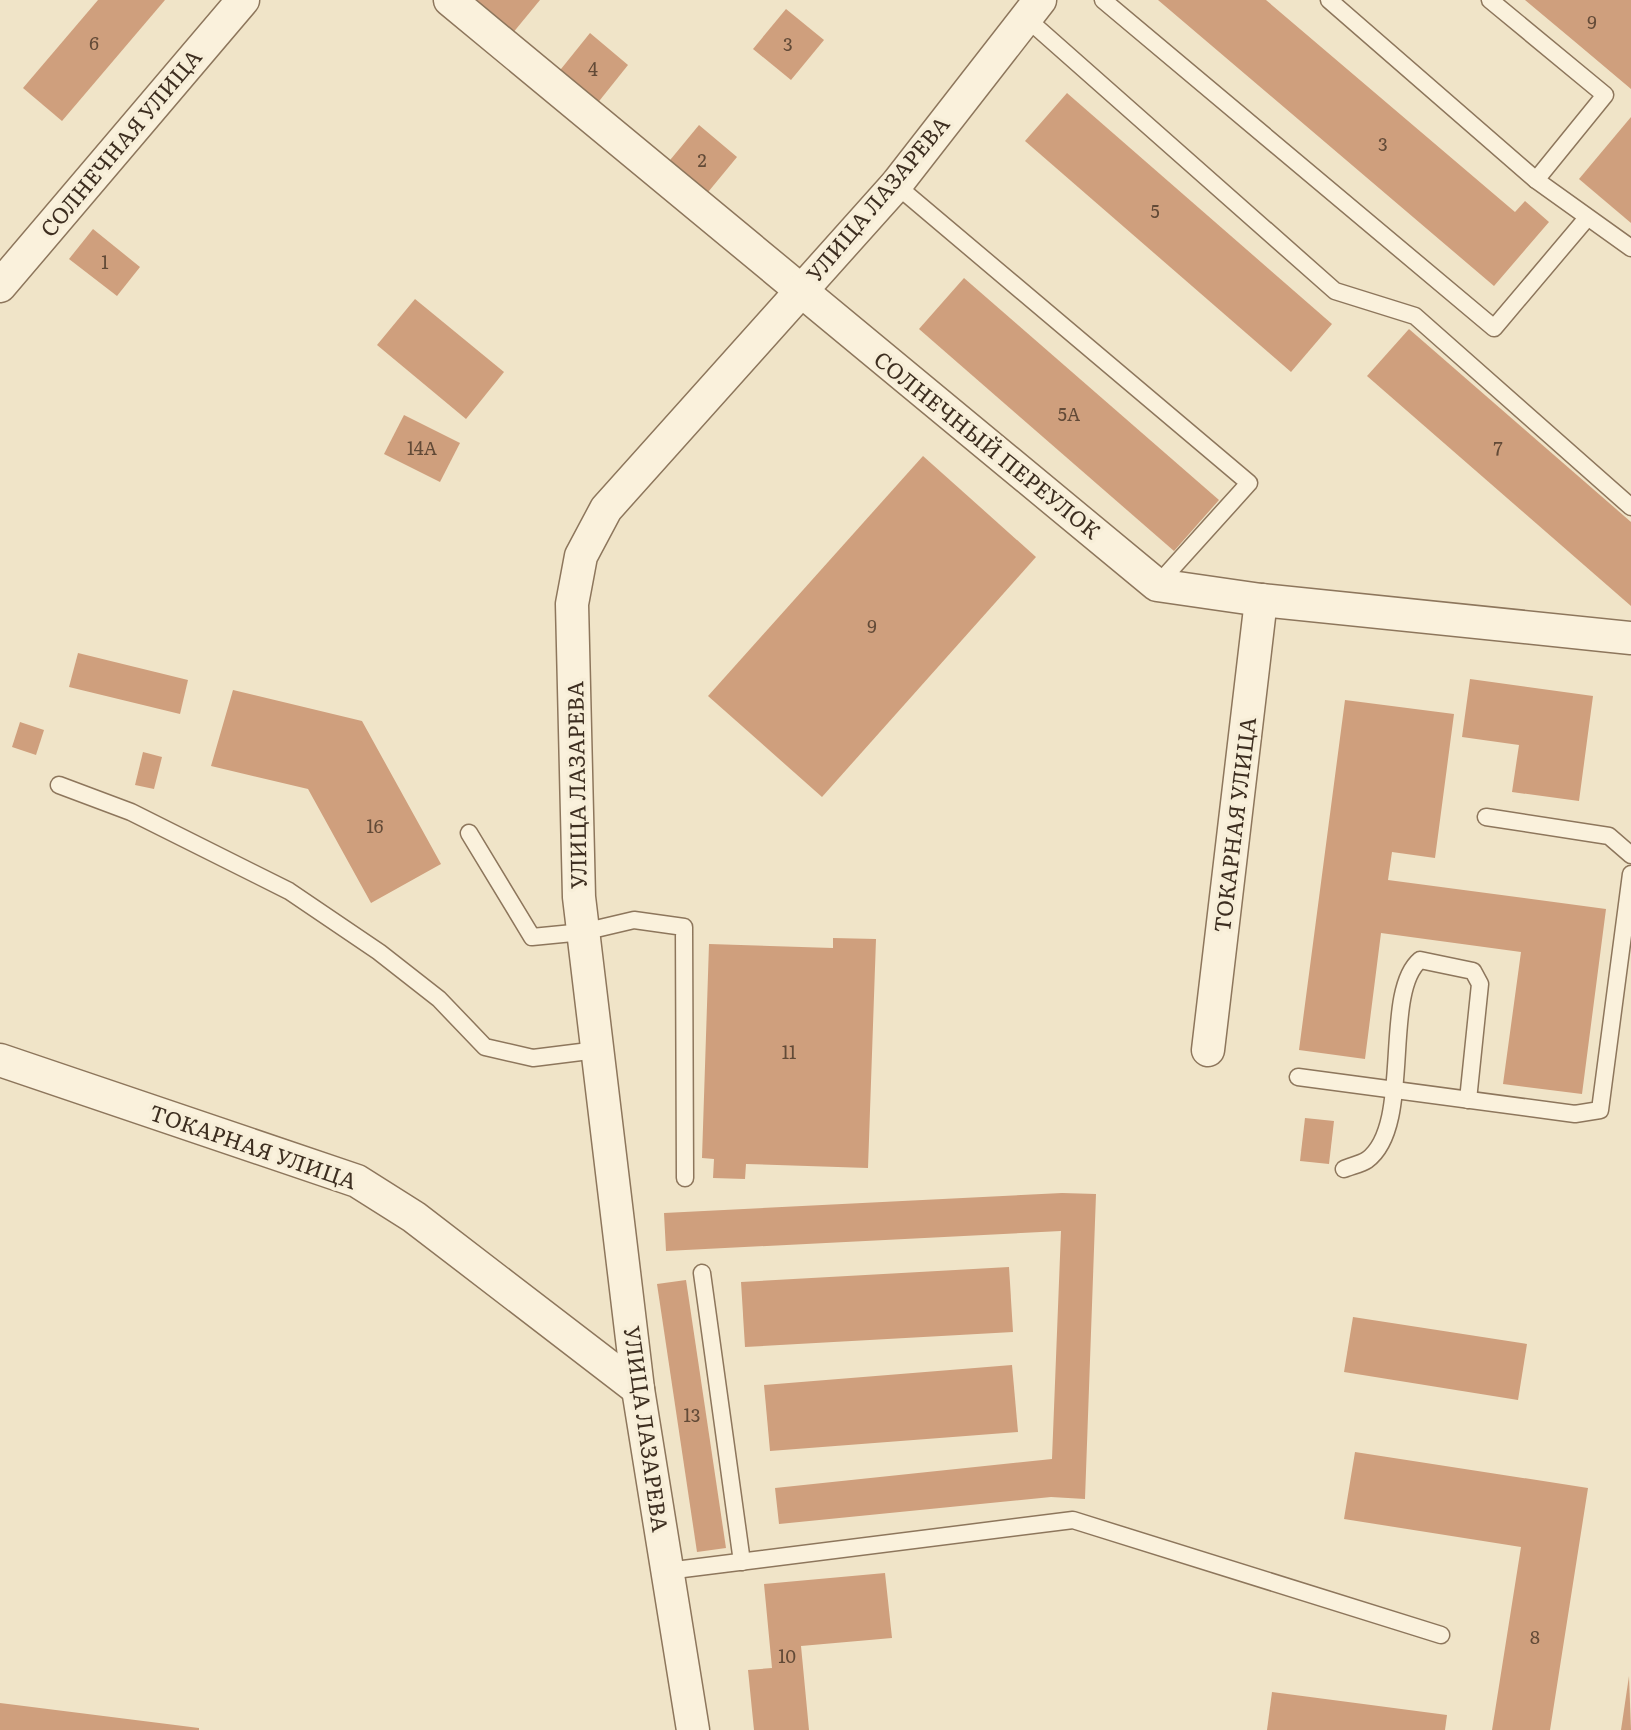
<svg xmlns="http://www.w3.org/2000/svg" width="1631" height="1730" font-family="Literata,serif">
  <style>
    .building { fill: #cf9f7d }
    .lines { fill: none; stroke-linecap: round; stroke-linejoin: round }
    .lane-casing { stroke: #8d765c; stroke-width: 19 }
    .street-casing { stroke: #8d765c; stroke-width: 35 }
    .lane { stroke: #faf1dc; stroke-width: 16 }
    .street { stroke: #faf1dc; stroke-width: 32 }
    .labels { text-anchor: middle; stroke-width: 7; stroke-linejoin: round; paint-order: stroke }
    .number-label { font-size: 18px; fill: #624a37 }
    .street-label { font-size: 22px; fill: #3d2e20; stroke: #f7eed8 }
  </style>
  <rect width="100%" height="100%" fill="#f0e4c8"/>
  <g class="building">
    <polygon points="98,0 165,0 62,121 23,88"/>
    <polygon points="476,0 540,0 512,34 474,3"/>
    <polygon points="1158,0 1266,0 1515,212 1525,201 1549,222 1494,286"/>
    <polygon points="1525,0 1631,0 1631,89 1580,46"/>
    <polygon points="786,9 824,40 791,80 753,49"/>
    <polygon points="590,33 628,65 596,105 557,74"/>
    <polygon points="1067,93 1332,324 1291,372 1025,141"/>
    <polygon points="1631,117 1631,223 1579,179"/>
    <polygon points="699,125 737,157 704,197 666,165"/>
    <polygon points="93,229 140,267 117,296 69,259"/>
    <polygon points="964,278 1219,500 1174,551 919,329"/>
    <polygon points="415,299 504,372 466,419 377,345"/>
    <polygon points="1409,329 1631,522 1631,606 1367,376"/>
    <polygon points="404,415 460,443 440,482 384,454"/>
    <polygon points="923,456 1036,557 822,797 708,696"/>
    <polygon points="78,653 188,680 180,714 69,687"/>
    <polygon points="1470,679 1593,696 1579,801 1512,792 1519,745 1462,737"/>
    <polygon points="233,690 362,721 441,864 371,903 308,789 211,766"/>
    <polygon points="1345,700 1454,714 1435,858 1392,852 1388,880 1606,909 1582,1094 1503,1084 1521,952 1381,933 1365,1059 1299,1050"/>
    <polygon points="20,722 44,730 36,755 12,747"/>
    <polygon points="143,752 162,757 154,789 135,785"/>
    <polygon points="833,938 876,939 868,1168 746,1164 745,1179 713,1178 714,1159 702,1158 709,944 833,948"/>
    <polygon points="1305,1118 1334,1121 1329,1164 1300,1161"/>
    <polygon points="1062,1193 1096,1194 1085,1499 1051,1497 779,1524 775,1488 1052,1459 1061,1231 666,1251 664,1213"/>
    <polygon points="1009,1267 1013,1332 745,1347 741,1282"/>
    <polygon points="686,1280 726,1548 697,1552 657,1284"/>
    <polygon points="1353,1317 1527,1344 1518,1400 1344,1372"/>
    <polygon points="1012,1365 1018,1432 770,1451 764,1385"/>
    <polygon points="1355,1452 1588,1488 1550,1730 1492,1730 1521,1547 1344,1519"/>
    <polygon points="885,1573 892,1638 801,1646 809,1730 754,1730 748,1670 772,1668 764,1584"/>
    <polygon points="1629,1676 1631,1730 1621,1730"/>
    <polygon points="1272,1692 1447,1715 1445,1730 1267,1730"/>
    <polygon points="0,1703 199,1728 199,1730 0,1730"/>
  </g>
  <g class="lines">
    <g class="lane-casing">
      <g id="lane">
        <polyline points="1103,0 1494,328 1587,218"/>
        <polyline points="1329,0 1536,180 1631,248"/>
        <polyline points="1490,0 1605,95 1536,180"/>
        <polyline points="1025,17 1335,291 1415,316 1631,507"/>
        <polyline points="896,185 1249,483 1157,585"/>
        <polyline points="59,785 131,812 289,891 379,952 439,999 485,1047 533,1058 597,1050"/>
        <polyline points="1486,817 1609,836 1631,855"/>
        <polyline points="469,833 532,937 583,932 634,920 684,927 685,1178"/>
        <polyline points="1298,1077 1575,1114 1600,1110 1631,874"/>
        <path d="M1344 1169C1351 1166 1361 1164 1367 1160 1414 1126 1381 993 1420 960L1473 971 1480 984 1468 1100"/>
        <polyline points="702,1273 742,1562"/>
        <polyline points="667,1571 1073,1520 1441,1635"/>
      </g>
    </g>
    <g class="street-casing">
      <g id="street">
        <polyline points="450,0 1157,585 1261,600 1631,638"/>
        <polyline points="0,286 243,0"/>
        <polyline points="1208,1050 1261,600"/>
        <polyline points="0,1060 357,1181 414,1217 638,1389"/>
        <polyline points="693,1730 638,1389 579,897 572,604 581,556 606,509 896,185 1040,0"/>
      </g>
    </g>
    <use href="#lane" class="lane"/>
    <use href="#street" class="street"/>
  </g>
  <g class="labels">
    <g class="number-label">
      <text x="1592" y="29">9</text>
      <text x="94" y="50">6</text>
      <text x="788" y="51">3</text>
      <text x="593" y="76">4</text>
      <text x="1383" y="151">3</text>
      <text x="702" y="167">2</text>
      <text x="1155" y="218">5</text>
      <text x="105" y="269">1</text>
      <text x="1069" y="421">5А</text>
      <text x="422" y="455">14А</text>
      <text x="1498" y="455">7</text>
      <text x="872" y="633">9</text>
      <text x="375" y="833">16</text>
      <text x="789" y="1059">11</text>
      <text x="692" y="1422">13</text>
      <text x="1535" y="1644">8</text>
      <text x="787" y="1663">10</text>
    </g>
    <g class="street-label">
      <text transform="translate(121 143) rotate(-50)" y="8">СОЛНЕЧНАЯ УЛИЦА</text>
      <text transform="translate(878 199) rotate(-50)" y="8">УЛИЦА ЛАЗАРЕВА</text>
      <text transform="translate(987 445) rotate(39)" y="8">СОЛНЕЧНЫЙ ПЕРЕУЛОК</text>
      <text transform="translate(577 785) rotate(-91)" y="8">УЛИЦА ЛАЗАРЕВА</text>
      <text transform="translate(1235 825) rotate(-83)" y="8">ТОКАРНАЯ УЛИЦА</text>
      <text transform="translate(253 1147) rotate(19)" y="8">ТОКАРНАЯ УЛИЦА</text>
      <text transform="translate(646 1429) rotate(82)" y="8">УЛИЦА ЛАЗАРЕВА</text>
    </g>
  </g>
</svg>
